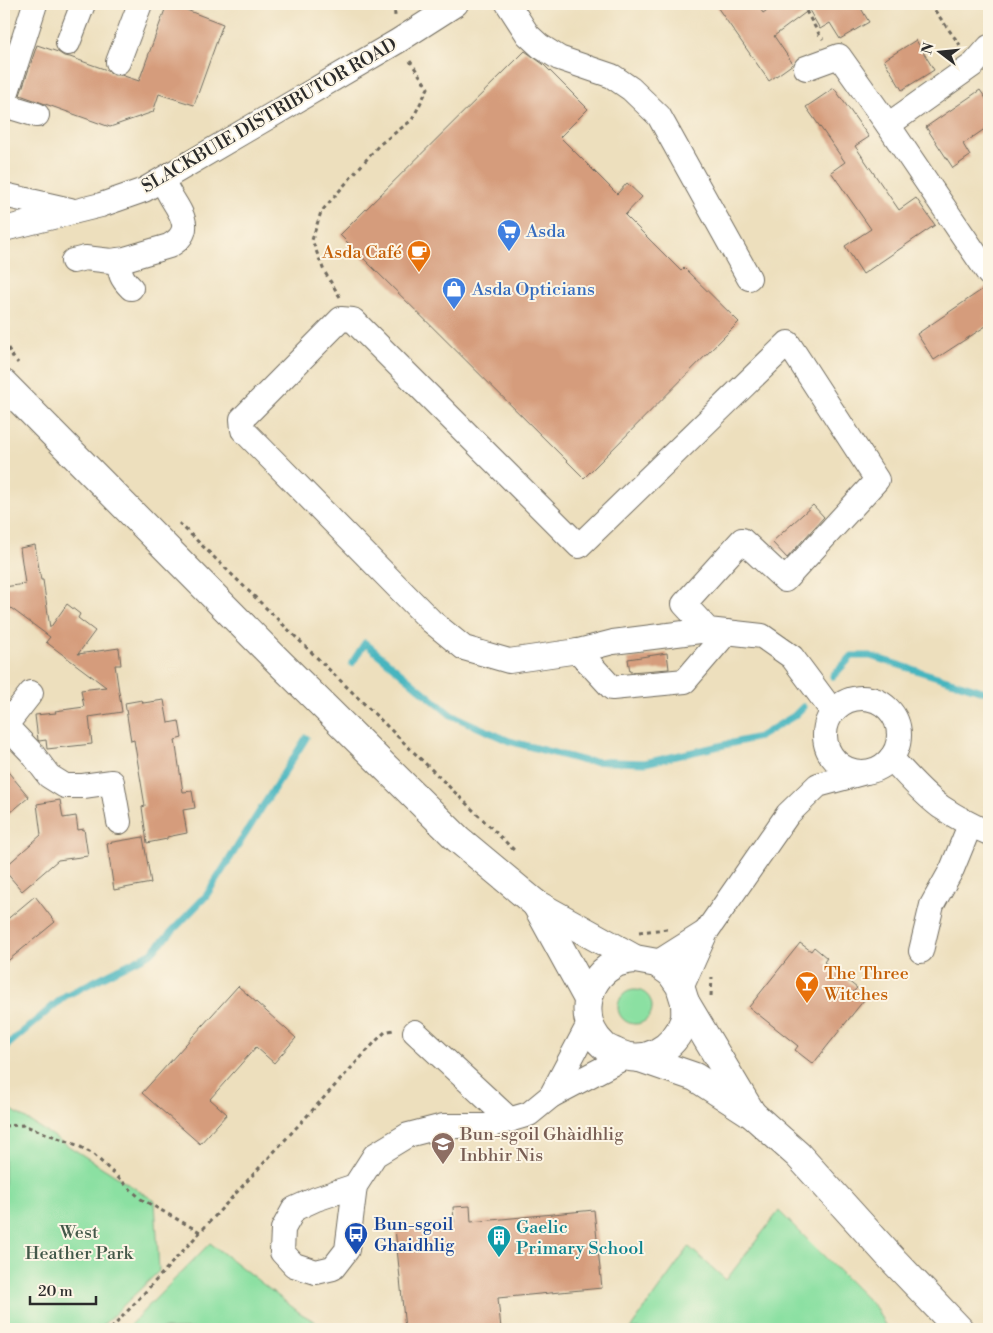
<svg xmlns="http://www.w3.org/2000/svg" width="993" height="1333" font-family="'Libre Bodoni',serif">
  <style>
    .green { fill: #8be0a2; stroke: #5b8666 }
    .lines { fill: none; stroke-linecap: round; stroke-linejoin: round }
    .stream { stroke: #46b5bf; stroke-width: 7 }
    .building { fill: #d59c7c }
    .minor-casing { stroke: #6f6a5e; stroke-width: 26 }
    .major-casing { stroke: #6f6a5e; stroke-width: 30 }
    .path { stroke: #6f6a5e; stroke-width: 3; stroke-dasharray: 4 4; stroke-linecap: butt }
    .minor { stroke: #fff; stroke-width: 24 }
    .major { stroke: #fff; stroke-width: 28 }
    .labels { text-anchor: middle; stroke-width: 4; stroke-linejoin: round; paint-order: stroke }
    .street-label { font-size: 18px; fill: #2b2b2b; stroke: #fcf5e5 }
    .shop-label { font-size: 18px; fill: #366cbe; stroke: #fcf5e5; text-anchor: start }
    .food-label { font-size: 18px; fill: #c56008; stroke: #fcf5e5; text-anchor: end }
    .education-label { font-size: 18px; fill: #785e54; stroke: #fcf5e5; text-anchor: start }
    .transit-label { font-size: 18px; fill: #164399; stroke: #fcf5e5; text-anchor: start }
    .culture-label { font-size: 18px; fill: #0d838f; stroke: #fcf5e5; text-anchor: start }
    .park-label { font-size: 18px; fill: #435849; stroke: #fcf5e5 }
  </style>
  <rect width="100%" height="100%" fill="#fcf5e5"/>
  <filter id="ink" filterUnits="userSpaceOnUse"><feTurbulence type="fractalNoise" baseFrequency=".02" numOctaves="2"/><feDisplacementMap in="SourceGraphic" scale="10" xChannelSelector="R" yChannelSelector="G"/><feConvolveMatrix kernelMatrix="1 2 1 2 8 2 1 2 1" color-interpolation-filters="sRGB"/></filter>
  <filter id="wash" filterUnits="userSpaceOnUse"><feTurbulence type="fractalNoise" baseFrequency=".0096" numOctaves="4" result="noise"/><feDisplacementMap in="SourceGraphic" scale="20" xChannelSelector="R" yChannelSelector="G"/><feGaussianBlur stdDeviation="1.12" result="paint"/><feColorMatrix in="noise" values="0 0 0 0 0 0 0 0 0 0 0 0 0 0 0 0 0 1.4 0 .05"/><feComposite in="paint" operator="in"/></filter>
  <g filter="url(#wash)">
    <rect width="100%" height="100%" fill="#eddfbd"/>
    <g class="green">
      <circle cx="635" cy="1007" r="17"/>
      <polygon points="4,1105 155,1201 159,1271 99,1329 4,1329"/>
      <polygon points="779,1211 876,1308 887,1329 630,1329 689,1247 726,1280"/>
      <polygon points="210,1243 300,1313 328,1329 126,1329"/>
    </g>
    <g class="lines">
      <g class="stream">
        <polyline points="352,663 365,643 451,715 509,741 584,761 645,763 759,737 794,716 803,707"/>
        <polyline points="833,676 852,656 870,656 989,693"/>
        <polyline points="4,1048 65,996 151,953 206,896 306,738"/>
      </g>
    </g>
    <g id="blocks">
      <g class="building">
        <polygon points="167,4 171,4 223,24 194,105 159,94 153,112 110,127 20,95 37,45 58,52 64,56 70,57 107,70 114,75 121,75 139,81"/>
        <polygon points="715,4 757,4 763,13 776,4 861,4 859,5 869,22 840,39 830,23 820,29 809,10 774,36 793,64 769,81"/>
        <polygon points="916,40 934,70 902,90 884,60"/>
        <polygon points="525,51 543,64 588,109 560,137 617,194 627,183 642,197 625,215 681,271 684,268 739,322 584,478 340,235"/>
        <polygon points="834,88 869,137 855,146 899,210 916,198 935,225 863,274 845,246 871,229 831,172 845,162 806,107"/>
        <polygon points="980,90 989,103 989,126 963,144 970,156 953,168 926,127"/>
        <polygon points="986,287 989,288 989,324 934,360 917,334"/>
        <polygon points="813,505 824,517 787,558 772,542"/>
        <polygon points="35,545 41,580 43,580 50,628 67,604 80,614 78,618 95,631 78,654 119,648 121,665 115,665 122,712 89,717 92,744 47,749 46,740 39,741 38,740 35,715 56,713 55,711 84,707 81,690 106,687 46,642 50,637 4,603 4,587 25,584 20,548"/>
        <polygon points="667,653 669,669 630,672 628,659"/>
        <polygon points="142,700 143,703 164,700 168,723 179,721 182,738 175,740 183,792 192,791 195,808 183,810 187,833 167,837 167,839 147,843 142,807 145,806 134,740 131,741 125,703"/>
        <polygon points="4,767 29,797 4,818"/>
        <polygon points="60,800 63,818 76,816 78,830 84,829 88,856 58,860 22,891 4,870 4,868 41,835 37,804"/>
        <polygon points="143,837 151,883 114,890 107,843"/>
        <polygon points="35,896 55,922 4,964 4,922"/>
        <polygon points="800,943 811,951 814,947 827,958 824,962 857,988 853,992 864,1000 813,1064 795,1050 798,1046 749,1007"/>
        <polygon points="238,986 296,1038 274,1063 256,1047 210,1099 227,1114 200,1144 142,1093"/>
        <polygon points="470,1206 471,1222 594,1210 602,1288 498,1298 501,1329 405,1329 395,1228 454,1222 453,1207"/>
      </g>
    </g>
  </g>
  <g filter="url(#ink)">
    <use href="#blocks" fill-opacity="0" stroke="#6f6a5e" stroke-width="1"/>
    <g class="lines">
      <g class="minor-casing">
        <g id="minor">
          <polyline points="508,4 528,35 540,46 559,58 612,76 631,89 659,116 749,278"/>
          <polyline points="68,43 83,4"/>
          <polyline points="118,62 140,4"/>
          <polyline points="806,68 839,56 888,125 989,274"/>
          <polyline points="4,101 35,4"/>
          <polyline points="4,105 37,115"/>
          <polyline points="888,125 974,64 989,47"/>
          <polyline points="4,195 70,210"/>
          <polyline points="4,229 101,205 144,190 398,41 456,4"/>
          <path d="M119 260C120 274 121 278 131 288"/>
          <path d="M73 261 85 258 111 261 125 259 169 246C192 233 185 219 173 200 169 194 166 187 162 180"/>
          <polyline points="708,630 684,604 742,540 785,580 877,480 788,343 579,546 353,320 341,319 242,419 243,430 431,621 464,648 509,661 578,651 613,642 708,630 762,636 792,657 833,712"/>
          <polyline points="578,651 612,688 685,681 727,632"/>
          <circle cx="862" cy="735" r="37"/>
          <polyline points="4,724 31,752 49,776 65,786 83,786 112,782 119,822"/>
          <polyline points="6,725 31,693"/>
          <path d="M891 758C906 774 922 793 941 807 956 817 972 826 989 833"/>
          <polyline points="921,951 932,905 952,869 970,825"/>
          <polyline points="657,963 706,932"/>
          <polyline points="681,988 706,932 788,814 818,785 866,772"/>
          <polyline points="415,1032 510,1120"/>
          <polyline points="551,1096 589,1024"/>
          <polyline points="355,1186 316,1199 294,1209 283,1229 282,1252 294,1265 316,1272 333,1268 347,1250 355,1186 375,1155 408,1135 443,1126 488,1126 529,1114 551,1096 625,1057"/>
        </g>
      </g>
      <g class="major-casing">
        <g id="major">
          <polyline points="4,384 274,657 458,839 536,904 635,959 657,963 671,973 680,986 685,1002 752,1114"/>
          <polyline points="536,904 588,999"/>
          <path d="M635 959C628 960 619 961 613 965 584 981 578 1023 604 1046 607 1049 613 1051 617 1053 645 1066 674 1049 684 1021 686 1016 685 1008 685 1002"/>
          <polyline points="640,1058 695,1077 752,1114 798,1155 894,1261 959,1329"/>
        </g>
      </g>
      <g class="path">
        <polyline points="394,4 395,16"/>
        <polyline points="802,4 819,34 823,39"/>
        <polyline points="930,4 960,45"/>
        <polyline points="340,297 324,271 312,240 321,212 379,145 412,120 428,88 410,61"/>
        <polyline points="4,341 13,357 18,363"/>
        <polyline points="179,523 516,852"/>
        <polyline points="639,932 667,929"/>
        <polyline points="711,996 712,977"/>
        <polyline points="4,1126 23,1125 77,1145 93,1154 141,1199 200,1232"/>
        <polyline points="111,1329 376,1041 385,1032 393,1030"/>
      </g>
      <use href="#minor" class="minor"/>
      <use href="#major" class="major"/>
    </g>
  </g>
  <defs>
    <g id="supermarket-pin" transform="scale(1.25)"><path d="M0 17L-7.5 6A9.5 9.5 0 1 1 7.5 6Z" fill="#3f7fe0" stroke="#fcf5e5"/><path d="M-6-5.5h2.5l.6 2H6L4.5 2H-2.5L-4.4-4H-6ZM-1.5 3.2a1.3 1.3 0 1 0 .1 0ZM3 3.2a1.3 1.3 0 1 0 .1 0Z" fill="#fff"/></g>
    <g id="cafe-pin" transform="scale(1.25)"><path d="M0 17L-7.5 6A9.5 9.5 0 1 1 7.5 6Z" fill="#e8710a" stroke="#fcf5e5"/><path d="M-5.5-4.5H6V0H3Q3 3.5 0 3.5H-2.5Q-5.5 3.5-5.5 0ZM3-3.2v2h1.7v-2ZM-6 4.5H4V6H-6Z" fill="#fff"/></g>
    <g id="shop-pin" transform="scale(1.25)"><path d="M0 17L-7.5 6A9.5 9.5 0 1 1 7.5 6Z" fill="#3f7fe0" stroke="#fcf5e5"/><path d="M-5-2.5h2.3a2.7 3.5 0 0 1 5.4 0H5L5.5 6h-11ZM-1.5-2.5h3a1.5 2.3 0 0 0-3 0Z" fill="#fff"/></g>
    <g id="bar-pin" transform="scale(1.25)"><path d="M0 17L-7.5 6A9.5 9.5 0 1 1 7.5 6Z" fill="#e8710a" stroke="#fcf5e5"/><path d="M-6-5H6L.8 .8V4.5H3.5V6h-7V4.5H-.8V.8Z" fill="#fff"/></g>
    <g id="school-pin" transform="scale(1.25)"><path d="M0 17L-7.5 6A9.5 9.5 0 1 1 7.5 6Z" fill="#8d6e63" stroke="#fcf5e5"/><path d="M0-5L7-2L0 1L-7-2ZM-4 1L0 2.5L4 1V4Q0 6-4 4Z" fill="#fff"/></g>
    <g id="bus-pin" transform="scale(1.25)"><path d="M0 17L-7.5 6A9.5 9.5 0 1 1 7.5 6Z" fill="#1a4fb4" stroke="#fcf5e5"/><path d="M-5-6H5V4H4V6H2V4H-2V6H-4V4H-5ZM-3.5-4V0h7V-4ZM-3.5 1.2v1.5H-2V1.2ZM2 1.2v1.5H3.5V1.2Z" fill="#fff"/></g>
    <g id="building-pin" transform="scale(1.25)"><path d="M0 17L-7.5 6A9.5 9.5 0 1 1 7.5 6Z" fill="#0f9aa8" stroke="#fcf5e5"/><path d="M-4-6H4V6H1V3H-1V6H-4ZM-2.5-4.3h1.7v1.8h-1.7ZM.8-4.3h1.7v1.8H.8ZM-2.5-1h1.7V.8h-1.7ZM.8-1h1.7V.8H.8Z" fill="#fff"/></g>
  </defs>
  <g fill-rule="evenodd">
    <use href="#supermarket-pin" x="509" y="231"/>
    <use href="#cafe-pin" x="419" y="252"/>
    <use href="#shop-pin" x="454" y="289"/>
    <use href="#bar-pin" x="807" y="983"/>
    <use href="#school-pin" x="443" y="1144"/>
    <use href="#bus-pin" x="356" y="1234"/>
    <use href="#building-pin" x="499" y="1237"/>
  </g>
  <g class="labels">
    <g class="street-label">
      <text transform="translate(269 115) rotate(-30)" y="6">SLACKBUIE DISTRIBUTOR ROAD</text>
    </g>
    <g class="shop-label">
      <text x="526" y="237">Asda</text>
      <text x="472" y="295">Asda Opticians</text>
    </g>
    <g class="food-label">
      <text x="402" y="258">Asda Café</text>
      <text x="824" y="979" text-anchor="start">The Three<tspan x="824" dy="21">Witches</tspan></text>
    </g>
    <g class="education-label">
      <text x="460" y="1140">Bun-sgoil Ghàidhlig<tspan x="460" dy="21">Inbhir Nis</tspan></text>
    </g>
    <g class="transit-label">
      <text x="374" y="1230">Bun-sgoil<tspan x="374" dy="21">Ghaidhlig</tspan></text>
    </g>
    <g class="culture-label">
      <text x="516" y="1233">Gaelic<tspan x="516" dy="21">Primary School</tspan></text>
    </g>
    <g class="park-label">
      <text x="79" y="1238">West<tspan x="79" dy="21">Heather Park</tspan></text>
    </g>
  </g>
  <rect width="993" height="1333" fill="none" stroke="#fcf5e5" stroke-width="20"/>
  <g transform="translate(940 52) rotate(286)" stroke="#fcf5e5" stroke-width="4" paint-order="stroke">
  <path d="M0-4L9 19L0 12L-9 19Z" fill="#2b2b2b"/>
  <text y="-8" font-size="14" font-weight="bold" text-anchor="middle" fill="#2b2b2b">N</text>
  </g>
  <path d="M30 1296v8h66v-8" fill="none" stroke="#2b2b2b" stroke-width="2.5"/>
  <text x="38" y="1296" font-size="15" fill="#2b2b2b" stroke="#fcf5e5" stroke-width="4" paint-order="stroke">20 m</text>
</svg>
